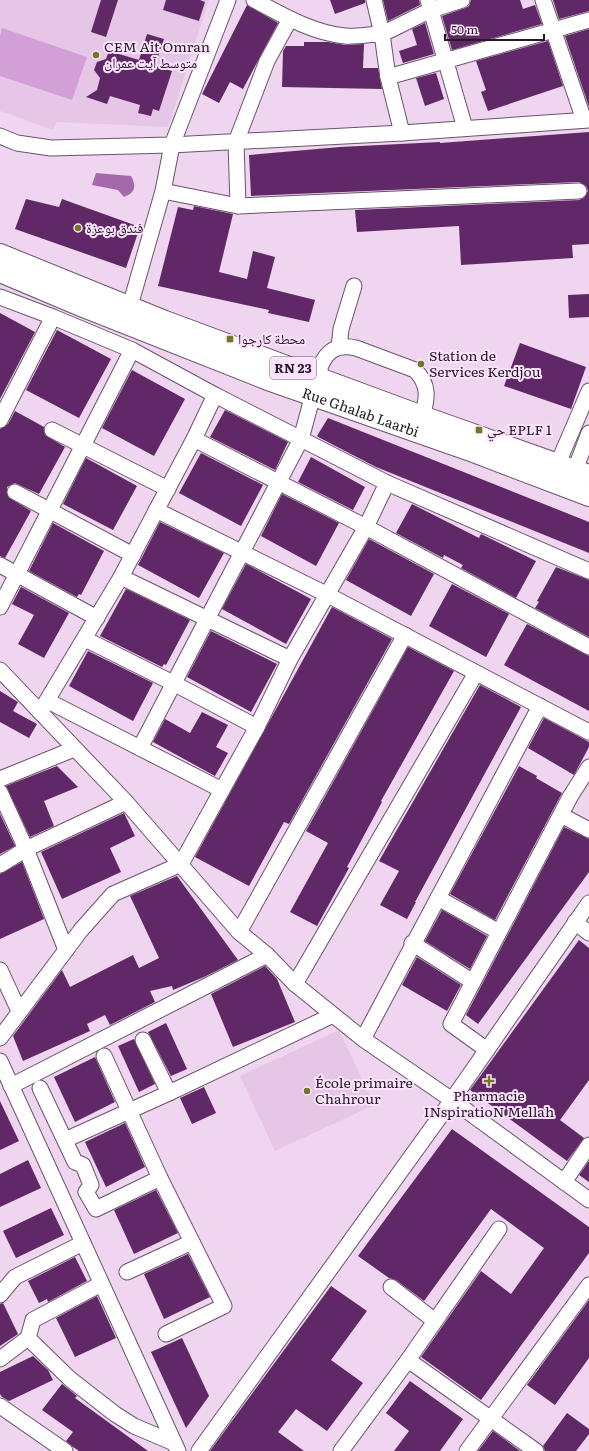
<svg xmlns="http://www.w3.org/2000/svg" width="589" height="1451" font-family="Literata,'Noto Naskh Arabic',serif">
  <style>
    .built { fill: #e5c6e7 }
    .green { fill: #d2a0d6 }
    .water { fill: #a569ab }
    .building { fill: #602866 }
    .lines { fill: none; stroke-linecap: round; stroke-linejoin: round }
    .minor-casing { stroke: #69546b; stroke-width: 17 }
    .major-casing { stroke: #69546b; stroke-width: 22 }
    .minor { stroke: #fff; stroke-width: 15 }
    .major { stroke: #fff; stroke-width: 20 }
    .poi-dot { fill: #717822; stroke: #fce2fe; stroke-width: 1.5 }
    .labels { text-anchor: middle; stroke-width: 4; stroke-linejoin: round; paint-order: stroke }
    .shield { fill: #fce2fe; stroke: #665766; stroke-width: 1 }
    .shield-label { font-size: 13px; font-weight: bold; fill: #251b25 }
    .poi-label { font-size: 14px; fill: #251b25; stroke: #fce2fe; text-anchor: start }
    .street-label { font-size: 14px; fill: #251b25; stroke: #fce2fe }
  </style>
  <rect width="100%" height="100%" fill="#efd5f0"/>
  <g class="built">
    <polygon points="0,0 209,0 168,127 57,122 53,130 0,111"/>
    <polygon points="339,1030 374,1105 275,1151 240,1076"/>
  </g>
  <polygon class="green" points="2,28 87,57 72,100 0,76 0,36"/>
  <path class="water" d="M96 173 131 176C137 186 135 193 124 197L118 190 92 185Z"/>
  <g class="building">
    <polygon points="101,0 118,0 106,37 91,32"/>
    <polygon points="166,0 200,0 205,2 199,21 163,10"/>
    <polygon points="330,0 365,0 365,3 335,14"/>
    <polygon points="383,0 419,0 420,5 388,21"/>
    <polygon points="471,0 520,0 523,9 535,5 542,24 452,50 442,16 465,8 469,6"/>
    <polygon points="553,0 589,0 589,11 559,19"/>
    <polygon points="247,5 278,23 243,89 230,82 219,103 202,94"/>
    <polygon points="425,23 434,54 403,63 399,51 417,45 412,29"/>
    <polygon points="589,29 589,107 565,36"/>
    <polygon points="147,34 164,39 155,66 172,71 159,111 153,109 151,116 138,113 140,105 110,96 107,104 86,97 97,90 100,78 94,70 97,62 106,59 109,51 139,60"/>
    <polygon points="548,41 563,86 488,111 481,92 486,90 476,61"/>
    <polygon points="304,42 328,42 345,45 364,44 363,68 378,68 382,89 282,87 283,51 286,46 304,46"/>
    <polygon points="436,73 444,99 425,106 416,78"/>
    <polygon points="589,132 589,244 572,245 573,258 461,265 459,226 357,232 355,210 579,200 584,198 588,191 586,186 579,182 251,196 249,155 340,147 440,142 440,143"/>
    <polygon points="26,199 59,207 62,199 140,227 126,268 15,229"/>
    <polygon points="194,206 233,214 219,272 247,279 253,251 275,257 267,288 315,300 309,322 268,313 269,310 158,286 178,207 193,210"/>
    <polygon points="589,294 589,317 569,318 568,295"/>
    <polygon points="0,313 35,332 0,399"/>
    <polygon points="57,330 111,359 79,418 26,390"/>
    <polygon points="520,343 586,367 571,409 504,386"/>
    <polygon points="132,370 185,399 154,456 102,428"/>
    <polygon points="225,410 288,442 275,470 210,437"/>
    <polygon points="15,411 44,427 45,435 65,447 39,494 15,483 7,487 8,497 31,511 5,558 0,556 0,429 8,424"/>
    <polygon points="328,418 589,522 589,553 376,467 320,438 317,436"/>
    <polygon points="201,453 263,485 241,526 179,493"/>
    <polygon points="311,457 365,487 353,510 298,482"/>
    <polygon points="86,458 137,486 113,530 63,504"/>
    <polygon points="282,494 339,523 316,566 261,536"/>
    <polygon points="412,504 479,538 481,534 536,561 516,598 461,568 463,565 444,555 443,558 396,533"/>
    <polygon points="160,522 224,553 199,598 138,565"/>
    <polygon points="53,523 104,551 81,595 79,594 77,597 29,571"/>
    <polygon points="369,539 434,574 411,616 346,580"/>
    <polygon points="246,564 311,599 286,644 222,609"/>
    <polygon points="556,567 589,580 589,637 535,608 539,602 537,601"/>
    <polygon points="452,584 509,614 486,657 429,626"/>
    <polygon points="21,587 69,613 44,658 18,644 34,615 12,604"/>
    <polygon points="126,589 190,620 166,665 164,664 162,667 100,636"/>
    <polygon points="332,607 392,639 289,824 284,822 249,886 195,857"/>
    <polygon points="527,624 589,656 589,711 504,665"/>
    <polygon points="211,631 277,664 251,712 187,677"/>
    <polygon points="408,647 454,671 381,801 382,802 347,867 349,868 317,926 290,912 328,843 306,831"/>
    <polygon points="88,651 153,683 133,721 69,686"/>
    <polygon points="480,685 521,707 415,902 416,902 407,919 380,905 399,871 379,861"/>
    <polygon points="0,691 18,702 13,711 37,724 29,738 0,722"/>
    <polygon points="202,712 228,725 216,747 228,753 215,776 153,742 165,719 190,733"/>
    <polygon points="544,718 589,742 589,747 574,775 528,748"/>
    <polygon points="57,766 78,787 44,801 54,826 30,837 6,786"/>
    <polygon points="519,766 537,776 536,778 562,793 495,920 450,894"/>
    <polygon points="124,813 135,836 110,848 121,872 62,899 41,852"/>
    <polygon points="0,814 15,846 0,854"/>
    <polygon points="564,827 589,839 589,872 478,1024 466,1015"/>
    <polygon points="22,862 44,919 0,939 0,874"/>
    <polygon points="177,876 238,960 204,977 173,990 172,986 150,991 155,1002 110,1025 105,1015 87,1024 90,1031 23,1061 13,1036 62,970 70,987 133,955 139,968 159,958 130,896"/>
    <polygon points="442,910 487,936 470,969 425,941"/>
    <polygon points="579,940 589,948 589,1080 560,1120 584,1138 567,1161 470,1090"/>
    <polygon points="417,957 461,985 447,1011 402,985"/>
    <polygon points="265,966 277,979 295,1022 233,1047 211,994"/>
    <polygon points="166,1023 187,1069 171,1076 148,1032"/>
    <polygon points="134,1039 155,1084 139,1092 118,1046"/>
    <polygon points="95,1057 115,1102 75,1122 54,1077"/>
    <polygon points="204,1087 216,1113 192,1124 180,1098"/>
    <polygon points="0,1101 19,1141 0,1150"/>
    <polygon points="125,1123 145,1167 106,1187 85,1142"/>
    <polygon points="452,1129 589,1227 589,1253 481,1400 421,1357 481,1271 511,1294 544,1248 491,1209 424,1301 396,1280 389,1278 358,1256"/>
    <polygon points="28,1160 41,1188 0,1207 0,1174"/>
    <polygon points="589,1161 589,1182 579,1175"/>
    <polygon points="156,1190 178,1233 134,1254 114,1210"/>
    <polygon points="51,1208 64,1235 16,1258 3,1231"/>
    <polygon points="188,1254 210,1297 164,1319 144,1274"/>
    <polygon points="75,1257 87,1281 48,1302 47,1299 39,1303 28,1281"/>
    <polygon points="331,1286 367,1311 331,1360 363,1383 327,1431 296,1409 278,1432 304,1451 210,1451"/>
    <polygon points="97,1296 116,1338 75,1357 56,1318"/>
    <polygon points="589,1300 589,1358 555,1405 527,1385"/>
    <polygon points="3,1303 18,1334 0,1346 0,1304"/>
    <polygon points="182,1338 209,1396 186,1428 151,1352"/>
    <polygon points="33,1356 48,1370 53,1380 9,1401 2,1397 0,1394 0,1372"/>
    <polygon points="410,1381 463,1419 440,1451 394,1451 409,1431 386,1413"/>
    <polygon points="62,1384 77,1396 75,1398 148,1451 79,1451 73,1447 66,1441 73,1432 42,1410"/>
    <polygon points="567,1413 589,1429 589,1434 576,1451 545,1451 543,1446"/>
    <polygon points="493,1431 520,1451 478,1451"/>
  </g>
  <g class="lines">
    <g class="minor-casing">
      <g id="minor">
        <path d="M254 0C282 15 313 33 345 36 357 37 370 34 382 34L388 77 402 133"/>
        <polyline points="374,0 382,34 431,10 462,0"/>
        <polyline points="428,0 465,128"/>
        <polyline points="543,0 584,120"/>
        <polyline points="388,77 589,20"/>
        <polyline points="0,136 17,143 51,148 171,145 402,133 589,120"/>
        <polyline points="163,191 238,206 579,191"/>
        <polyline points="238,206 236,142 267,61 290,19"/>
        <polyline points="0,297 53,317"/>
        <polyline points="130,306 163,191 172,145 228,0"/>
        <polyline points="339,347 341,329 354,286"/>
        <path d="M422 416C428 398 429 384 415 370L356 348C339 344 328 349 321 365L301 439 387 483 589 571"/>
        <polyline points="0,420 53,317 132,350"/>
        <polyline points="52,430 168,489"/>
        <polyline points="194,439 366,527 589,647"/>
        <polyline points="558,463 589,391"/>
        <polyline points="575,470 589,433"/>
        <polyline points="15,492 133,555"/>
        <polyline points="156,510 326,594 589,732"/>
        <polyline points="0,565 97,618"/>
        <polyline points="121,577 290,659"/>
        <polyline points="0,607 132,350 215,395"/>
        <polyline points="85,639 173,683 257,727"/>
        <polyline points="0,670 126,802 239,932 267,955 295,984 363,1039 452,1100 589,1200"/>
        <polyline points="48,701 222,790"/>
        <polyline points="40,712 121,577 194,439 215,395 301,439 140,748"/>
        <polyline points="0,779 74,749"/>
        <polyline points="0,792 26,849 66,950"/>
        <polyline points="561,815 589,830"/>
        <polyline points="0,865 26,849 126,802"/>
        <polyline points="438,898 499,932"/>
        <polyline points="575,922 589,933"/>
        <polyline points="239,932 405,635"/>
        <polyline points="412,943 473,982"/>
        <polyline points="0,970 19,1011"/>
        <polyline points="295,984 476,673"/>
        <polyline points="0,1038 81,930 113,894 181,864 257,727 290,659 366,527 387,483"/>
        <polyline points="363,1039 540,706"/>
        <polyline points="143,1040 169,1093"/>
        <polyline points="487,1050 451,1024 570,797 589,767"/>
        <polyline points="0,1061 178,1451"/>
        <polyline points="11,1086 267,955"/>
        <polyline points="40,1088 75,1162 83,1165 91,1185 86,1192 96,1209 160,1178 104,1056"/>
        <polyline points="65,1140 169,1093 333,1015"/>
        <polyline points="160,1178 224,1306 166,1334"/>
        <polyline points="564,1182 589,1145"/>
        <polyline points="127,1272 192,1242"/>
        <polyline points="391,1287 435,1321"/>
        <polyline points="0,1295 15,1277 83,1243"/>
        <polyline points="28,1338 70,1379 115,1414 134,1426 174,1443"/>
        <polyline points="0,1359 28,1338 33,1320 101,1284"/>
        <polyline points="408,1360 536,1451"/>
        <polyline points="0,1406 65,1451"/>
        <polyline points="199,1451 452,1100 589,903"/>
        <polyline points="341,1451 408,1360 499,1229"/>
        <polyline points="467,1451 589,1285"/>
      </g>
    </g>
    <g class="major-casing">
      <g id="major">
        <polyline points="0,254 165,321 422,416 589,475"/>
        <path id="s1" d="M0 272 81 306 268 380 468 450 589 496"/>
      </g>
    </g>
    <use href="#minor" class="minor"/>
    <use href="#major" class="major"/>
  </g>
  <g class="poi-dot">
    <circle cx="96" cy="55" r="4"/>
    <circle cx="78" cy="228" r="4"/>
    <rect x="226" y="335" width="8" height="8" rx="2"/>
    <circle cx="421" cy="364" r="4"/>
    <rect x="475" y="426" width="8" height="8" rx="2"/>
    <path d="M487 1075h4v4h4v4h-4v4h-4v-4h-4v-4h4z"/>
    <circle cx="307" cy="1091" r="4"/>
  </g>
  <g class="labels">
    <rect class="shield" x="270" y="357" width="46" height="22" rx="3"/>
    <g class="shield-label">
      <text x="293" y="373">RN 23</text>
    </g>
    <g class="poi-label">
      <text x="104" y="52">CEM Ait Omran<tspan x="104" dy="16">متوسط آيت عمران</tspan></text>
      <text x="86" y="233">فندق بوعزة</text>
      <text x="238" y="344">محطة كارجوا</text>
      <text x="429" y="361">Station de<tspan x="429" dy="16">Services Kerdjou</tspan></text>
      <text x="487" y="435">حي EPLF 1</text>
      <text x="315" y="1088">École primaire<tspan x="315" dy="16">Chahrour</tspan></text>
      <text x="489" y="1101" text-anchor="middle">Pharmacie<tspan x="489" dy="16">INspiratioN Mellah</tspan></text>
    </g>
    <g class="street-label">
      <text dy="5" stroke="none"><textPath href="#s1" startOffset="387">Rue Ghalab Laarbi</textPath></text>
    </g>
  </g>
  <path d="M445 34v6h99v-6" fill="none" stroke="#251b25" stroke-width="2"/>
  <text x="451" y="34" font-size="12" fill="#251b25" stroke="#fce2fe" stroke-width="3" paint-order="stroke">50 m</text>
</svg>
